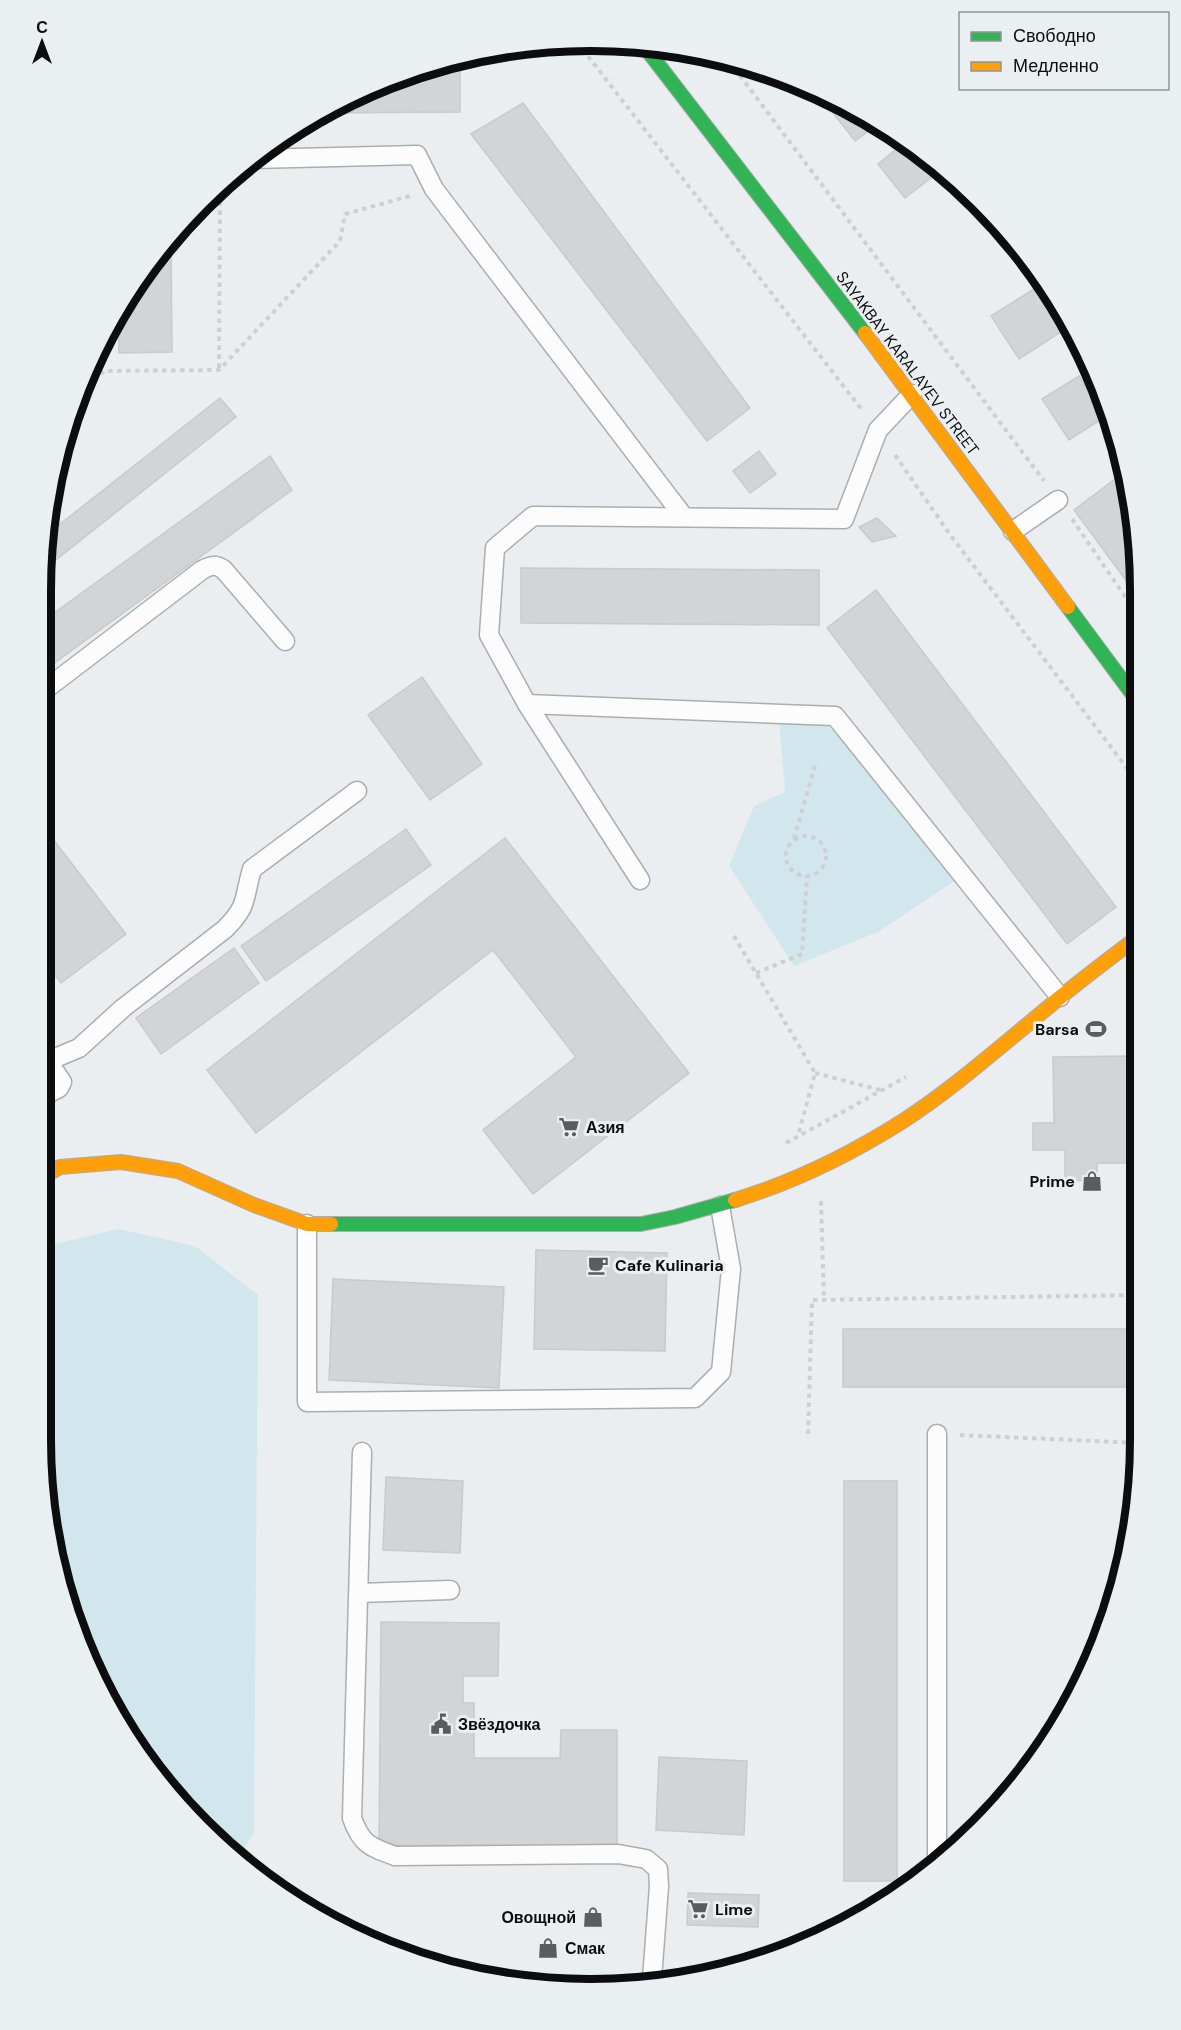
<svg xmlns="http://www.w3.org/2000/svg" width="1181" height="2030" font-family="'DM Sans',sans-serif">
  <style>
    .green { fill: #d2e6ed }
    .building { fill: #d2d4d5; stroke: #c8cacb; stroke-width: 1.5 }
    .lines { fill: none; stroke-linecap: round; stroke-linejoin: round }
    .lane-casing { stroke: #abadae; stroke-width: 21 }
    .fast-casing { stroke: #abadae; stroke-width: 16 }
    .slow-casing { stroke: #abadae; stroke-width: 16 }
    .path { stroke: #cecfd0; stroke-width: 4; stroke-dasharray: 4.5 4.5; stroke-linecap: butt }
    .lane { stroke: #fcfcfd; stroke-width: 18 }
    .fast { stroke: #30b455; stroke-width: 14 }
    .slow { stroke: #ff9f0a; stroke-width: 14 }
    .labels { text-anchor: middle; stroke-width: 6; stroke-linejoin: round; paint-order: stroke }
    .street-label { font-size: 16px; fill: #0c0d0e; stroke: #eaeff1 }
    .poi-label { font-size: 16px; font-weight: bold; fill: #0c0d0e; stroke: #eaeff1; text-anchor: start }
    .rim { fill: none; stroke: #0c0d0e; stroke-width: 8 }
  </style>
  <rect width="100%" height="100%" fill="#ebeef0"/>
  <g class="green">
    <polygon points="779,719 831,721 956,880 880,931 794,966 729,866 754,806 785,792"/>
    <polygon points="119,1229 195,1246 258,1295 254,1833 240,1855 154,1774 70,1616 41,1439 41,1247"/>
  </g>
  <g class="building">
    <polygon points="460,58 460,112 322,113 380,83"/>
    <polygon points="826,96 878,124 855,141 822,99"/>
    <polygon points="523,103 750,408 707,441 471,134"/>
    <polygon points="906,141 941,170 905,198 878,164"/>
    <polygon points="171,239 172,352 119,353 118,315 133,285"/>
    <polygon points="1037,287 1064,330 1019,359 991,316"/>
    <polygon points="1079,376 1105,417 1069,440 1042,399"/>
    <polygon points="220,398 236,417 42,571 42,554 45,536"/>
    <polygon points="759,451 776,474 750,493 733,471"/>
    <polygon points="270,456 292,490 42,672 42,622"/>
    <polygon points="1123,473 1139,554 1139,598 1074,510"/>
    <polygon points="877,518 896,536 872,542 859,527"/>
    <polygon points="521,568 819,570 819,625 521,623"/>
    <polygon points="876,590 1116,907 1067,944 827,628"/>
    <polygon points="422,677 482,764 430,800 368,715"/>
    <polygon points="406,829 431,865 266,981 241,946"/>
    <polygon points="46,830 126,934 61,983 41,957 41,834"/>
    <polygon points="505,838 689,1073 533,1194 483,1130 576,1057 493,950 256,1133 207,1070"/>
    <polygon points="234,948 259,983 161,1054 136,1018"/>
    <polygon points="1127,1056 1127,1083 1139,1083 1139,1163 1097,1163 1097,1180 1065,1181 1065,1150 1033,1150 1033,1123 1054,1123 1053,1057"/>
    <polygon points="536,1250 667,1253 665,1351 534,1349"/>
    <polygon points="333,1279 504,1287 499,1388 329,1380"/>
    <rect x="843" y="1329" width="296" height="58"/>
    <polygon points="386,1477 463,1481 460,1553 383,1550"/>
    <rect x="844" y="1481" width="53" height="400"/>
    <polygon points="381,1622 499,1623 498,1676 463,1676 463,1703 474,1703 474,1758 560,1758 561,1730 617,1730 617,1846 379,1845"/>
    <polygon points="659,1757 747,1761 744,1835 656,1830"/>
    <polygon points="688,1893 759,1895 758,1927 687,1925"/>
  </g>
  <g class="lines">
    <g class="lane-casing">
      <g id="lane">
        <polyline points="253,159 417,155 434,189 684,517"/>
        <polyline points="1013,531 1058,500"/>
        <path d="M42 692 202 570C211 565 216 564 224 570L285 641"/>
        <polyline points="527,704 835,716 1060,997"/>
        <polyline points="640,880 527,704 489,635 495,548 533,516 844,519 878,430 912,394"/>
        <path d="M48 1061 79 1048 123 1008 225 929C249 905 243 899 252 869L357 791"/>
        <polyline points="41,1097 59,1088 62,1082 41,1051"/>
        <polyline points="307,1224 307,1402 695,1398 721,1372 731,1269 720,1206"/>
        <polyline points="937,1434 937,1863"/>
        <path d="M362 1452 352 1818C361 1844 370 1847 395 1856L618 1854 646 1859 658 1869 659 1886 652 1979"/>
        <polyline points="359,1593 450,1590"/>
      </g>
    </g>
    <g class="fast-casing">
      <g id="fast">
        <polyline points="644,46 865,333"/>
        <polyline points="1068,607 1139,703"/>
        <polyline points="331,1224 641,1224 675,1217 735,1200"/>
      </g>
    </g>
    <g class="slow-casing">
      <g id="slow">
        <polyline points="865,333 1068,607"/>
        <polyline points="41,1178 60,1167 121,1162 178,1171 254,1205 307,1224 331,1224"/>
        <path d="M735 1200C794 1182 851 1154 903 1121 951 1090 995 1051 1039 1015 1071 987 1105 962 1139 936"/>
      </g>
    </g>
    <g class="path">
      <polyline points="577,42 862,410"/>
      <polyline points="729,61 1044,481"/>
      <polyline points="1000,228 1027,276"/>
      <polyline points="219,368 220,186"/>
      <polyline points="80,392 104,371 219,370 340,241 345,214 410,196"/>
      <polyline points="895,455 951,536 1139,784"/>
      <polyline points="1072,519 1139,617"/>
      <circle cx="806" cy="856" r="20"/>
      <polyline points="794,839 816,762"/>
      <polyline points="734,936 815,1073 798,1136"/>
      <polyline points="756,973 802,954 807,876"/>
      <polyline points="815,1073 880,1090"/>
      <polyline points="786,1143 906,1077"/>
      <polyline points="821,1201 824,1300"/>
      <polyline points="808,1434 812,1300 1139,1295"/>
      <polyline points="960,1435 1139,1443"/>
      <polyline points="802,1935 917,1877"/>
    </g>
    <use href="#lane" class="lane"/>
    <use href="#fast" class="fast"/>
    <use href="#slow" class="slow"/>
  </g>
  <defs>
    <g id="stadium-bare" transform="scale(1.62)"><path d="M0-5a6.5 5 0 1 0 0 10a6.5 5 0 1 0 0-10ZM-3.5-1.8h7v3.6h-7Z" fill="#5a5c5d" stroke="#eaeff1" stroke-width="2.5" paint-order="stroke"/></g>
    <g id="supermarket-bare" transform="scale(1.62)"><path d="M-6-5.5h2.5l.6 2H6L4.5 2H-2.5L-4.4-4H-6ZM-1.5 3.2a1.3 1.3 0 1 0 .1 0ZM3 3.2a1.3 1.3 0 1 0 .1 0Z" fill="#5a5c5d" stroke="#eaeff1" stroke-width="2.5" paint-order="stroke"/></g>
    <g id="shop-bare" transform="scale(1.62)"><path d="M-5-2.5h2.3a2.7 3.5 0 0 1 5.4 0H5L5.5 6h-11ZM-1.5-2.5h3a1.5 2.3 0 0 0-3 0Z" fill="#5a5c5d" stroke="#eaeff1" stroke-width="2.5" paint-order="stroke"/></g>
    <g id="cafe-bare" transform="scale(1.62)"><path d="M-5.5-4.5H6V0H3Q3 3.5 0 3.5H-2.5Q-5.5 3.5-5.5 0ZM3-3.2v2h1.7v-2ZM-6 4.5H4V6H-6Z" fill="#5a5c5d" stroke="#eaeff1" stroke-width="2.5" paint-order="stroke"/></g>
    <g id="civic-bare" transform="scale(1.62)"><path d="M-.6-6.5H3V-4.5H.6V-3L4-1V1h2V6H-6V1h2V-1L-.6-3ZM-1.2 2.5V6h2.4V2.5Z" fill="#5a5c5d" stroke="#eaeff1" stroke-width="2.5" paint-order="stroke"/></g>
  </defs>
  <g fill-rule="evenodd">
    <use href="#stadium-bare" x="1096" y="1029"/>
    <use href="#supermarket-bare" x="569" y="1127"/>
    <use href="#shop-bare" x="1092" y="1181"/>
    <use href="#cafe-bare" x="598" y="1265"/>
    <use href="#civic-bare" x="441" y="1724"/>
    <use href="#supermarket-bare" x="698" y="1909"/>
    <use href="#shop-bare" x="593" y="1917"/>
    <use href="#shop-bare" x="548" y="1948"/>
  </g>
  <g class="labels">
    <g class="street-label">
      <text transform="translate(908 363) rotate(53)" y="6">SAYAKBAY KARALAYEV STREET</text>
    </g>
    <g class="poi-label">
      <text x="1079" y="1035" text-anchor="end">Barsa</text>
      <text x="586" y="1133">Азия</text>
      <text x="1075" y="1187" text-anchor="end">Prime</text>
      <text x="615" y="1271">Cafe Kulinaria</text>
      <text x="458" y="1730">Звёздочка</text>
      <text x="715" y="1915">Lime</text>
      <text x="576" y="1923" text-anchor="end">Овощной</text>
      <text x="565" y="1954">Смак</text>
    </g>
  </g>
  <path d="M0 0H1181V2030H0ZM590 51H591A539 539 0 0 1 1130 590V1440A539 539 0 0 1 591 1979H590A539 539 0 0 1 51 1440V590A539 539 0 0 1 590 51Z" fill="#eaeff1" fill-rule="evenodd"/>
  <path class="rim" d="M590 51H591A539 539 0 0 1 1130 590V1440A539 539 0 0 1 591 1979H590A539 539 0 0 1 51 1440V590A539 539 0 0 1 590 51Z"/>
  <rect x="959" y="12" width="210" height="78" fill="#eaeff1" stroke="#919596" stroke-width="1.5"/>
  <rect x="971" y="32" width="30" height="9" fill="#30b455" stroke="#919596" stroke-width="1.5"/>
  <text x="1013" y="42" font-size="18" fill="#0c0d0e">Свободно</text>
  <rect x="971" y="62" width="30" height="9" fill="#ff9f0a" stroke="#919596" stroke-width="1.5"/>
  <text x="1013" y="72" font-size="18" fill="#0c0d0e">Медленно</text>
  <g transform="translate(42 42)" stroke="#eaeff1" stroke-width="4.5" paint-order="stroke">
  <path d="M0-4.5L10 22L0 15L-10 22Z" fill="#0c0d0e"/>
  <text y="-9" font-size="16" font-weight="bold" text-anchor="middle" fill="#0c0d0e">С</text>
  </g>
</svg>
